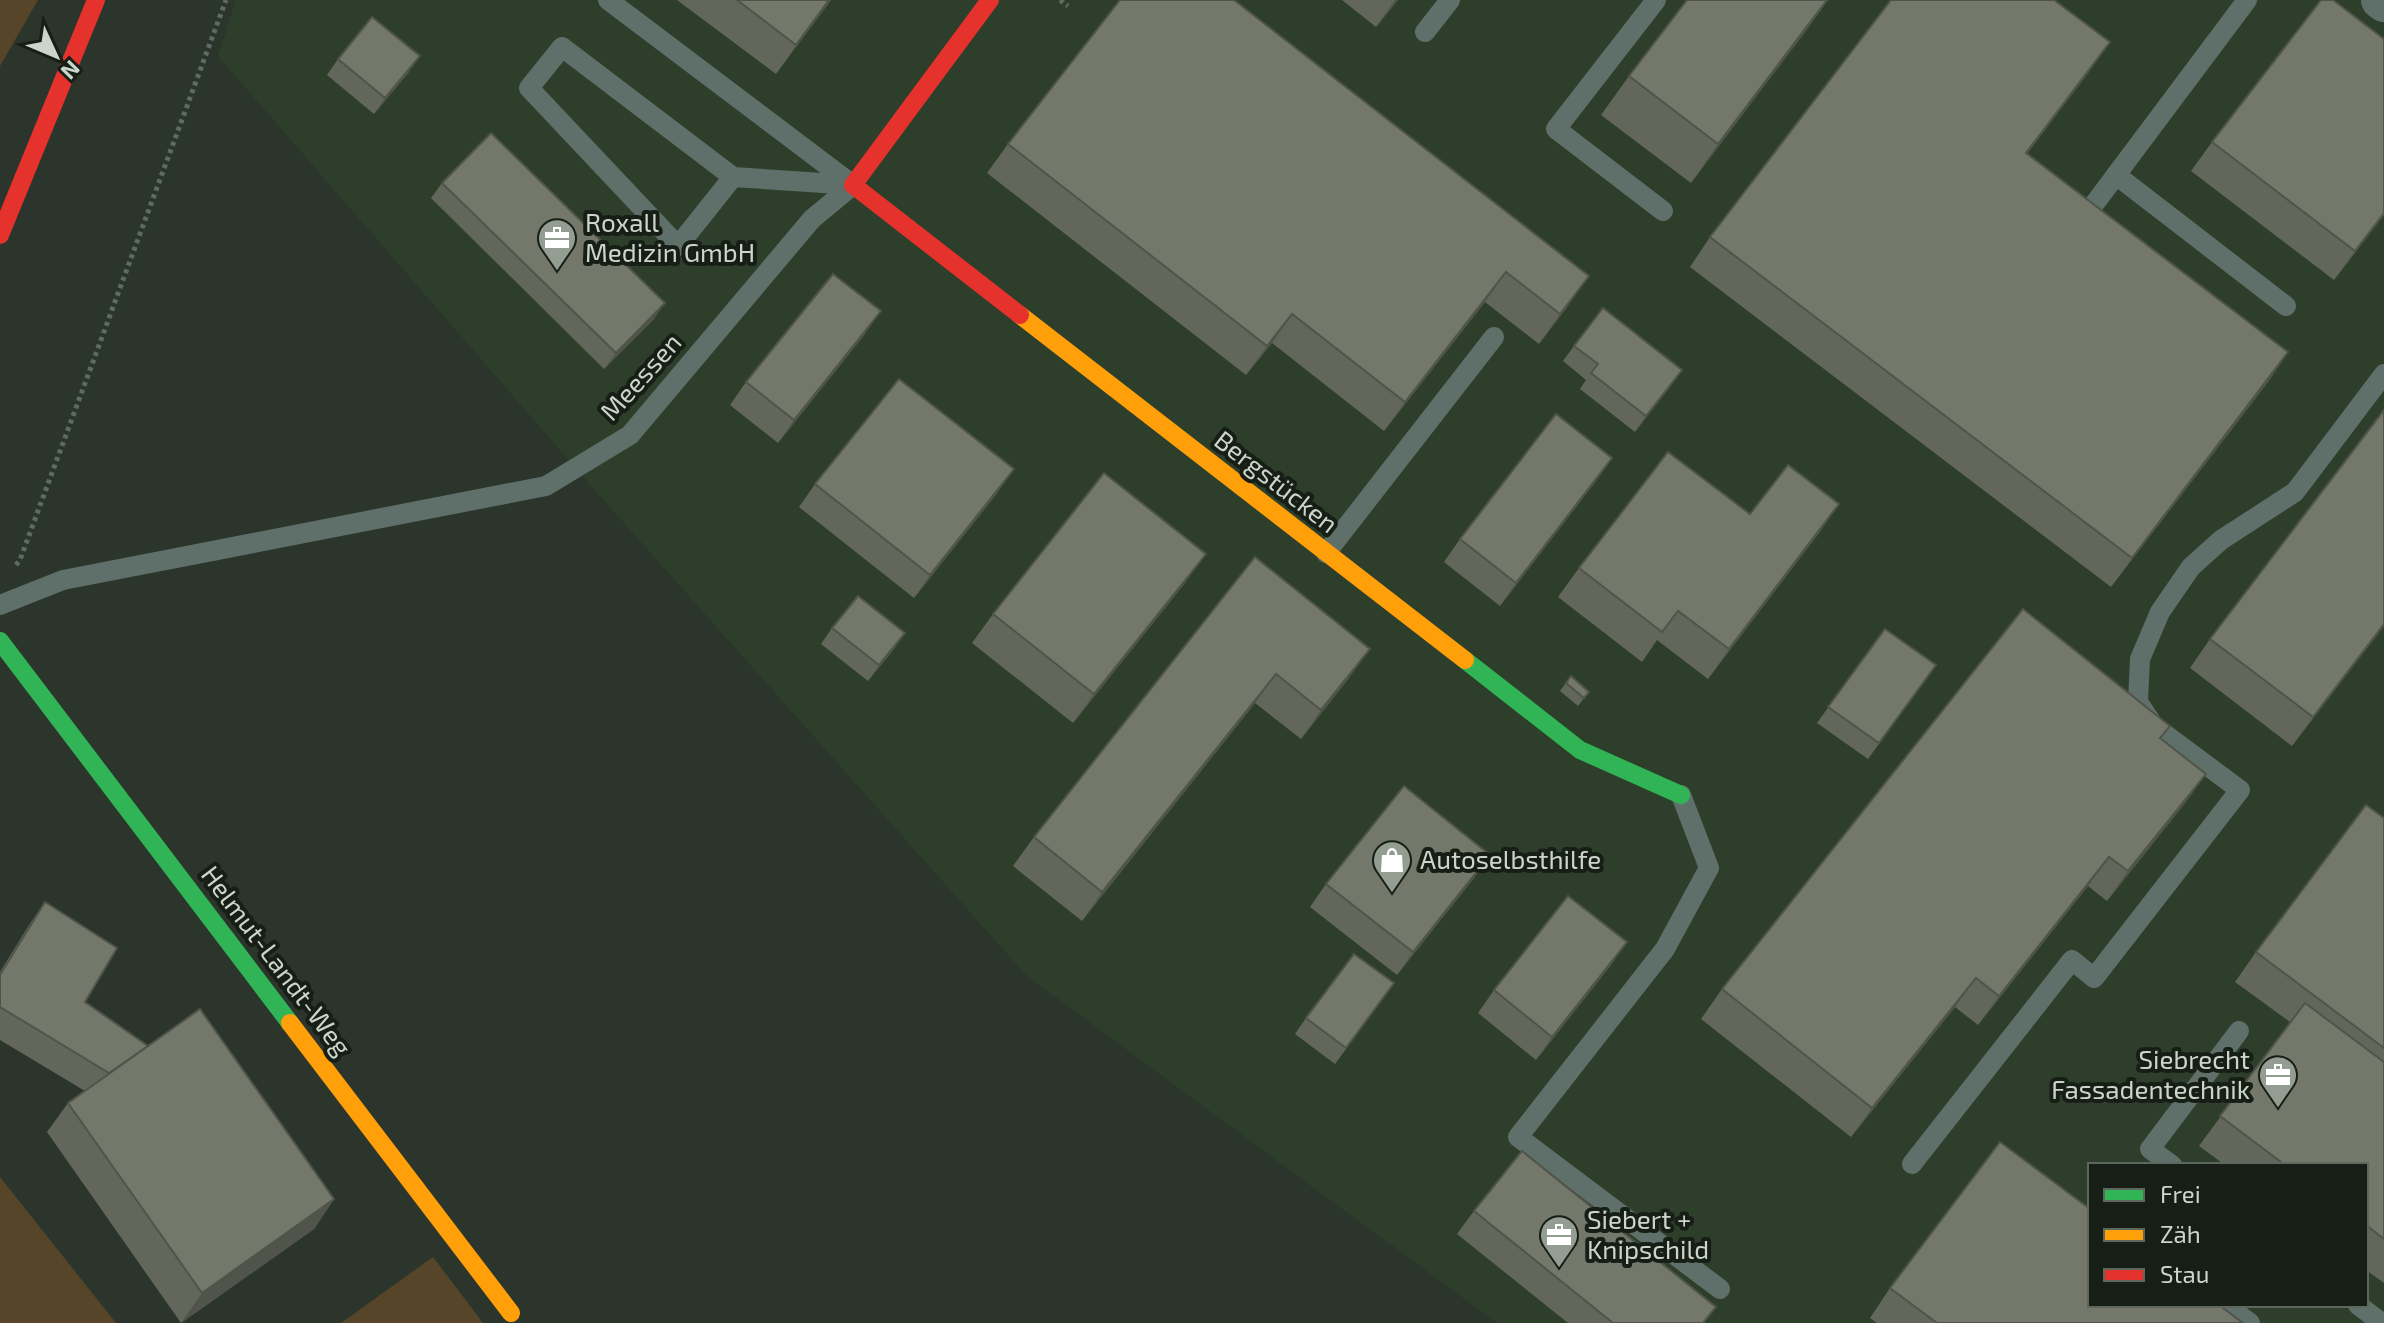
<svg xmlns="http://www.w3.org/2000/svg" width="2384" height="1323" font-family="'Exo 2',sans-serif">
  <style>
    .built { fill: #2d3f2a; fill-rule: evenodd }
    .grass { fill: #564528 }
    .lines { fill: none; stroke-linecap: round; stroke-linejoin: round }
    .path { stroke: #5e6a64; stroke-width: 5; stroke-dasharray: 4 4; stroke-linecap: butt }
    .lane { stroke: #5f6f69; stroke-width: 20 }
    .street { stroke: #5f6f69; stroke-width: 38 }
    .fast { stroke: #30b455; stroke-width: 18 }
    .slow { stroke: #ff9f0a; stroke-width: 18 }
    .jam { stroke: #e5322d; stroke-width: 18 }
    .wall { fill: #63675b }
    .shaded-wall { fill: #50544a }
    .building { fill: #73786a; stroke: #50544a; stroke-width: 2 }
    .labels { text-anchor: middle; stroke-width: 8; stroke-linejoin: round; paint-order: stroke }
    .poi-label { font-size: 26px; fill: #cbd5ca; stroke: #161e16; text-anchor: start }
    .street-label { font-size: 26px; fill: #cbd5ca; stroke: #161e16 }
  </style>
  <rect width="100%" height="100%" fill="#2c352b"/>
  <path class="built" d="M236 0H2384V1323H1497L1027 976 592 487 218 56ZM2090 1165H2366V1305H2090Z"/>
  <g class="grass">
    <polygon points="0,0 38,0 0,66"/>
    <polygon points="0,1177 116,1323 0,1323"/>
    <polygon points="433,1257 483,1323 341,1323"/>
  </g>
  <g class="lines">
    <g class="path">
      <polyline points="1060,0 1068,6"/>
      <polyline points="16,565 20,560 226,0"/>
    </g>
    <g class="lane">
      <polyline points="608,0 853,185"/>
      <polyline points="1656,0 1556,129 1663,211"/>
      <polyline points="2247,0 2116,175 2286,306"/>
      <polyline points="1425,32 1450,0"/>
      <polyline points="733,177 678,246 529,88 562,47 733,177 853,185"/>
      <polyline points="2086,215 2116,175"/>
      <polyline points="1326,553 1494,337"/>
      <polyline points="0,605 63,580 546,486 630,435 812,219 853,185"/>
      <polyline points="1681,795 1709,868 1665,949 1518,1137 1720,1289"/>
      <polyline points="1912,1164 2072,960 2094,978 2240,790 2154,726 2138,702 2140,659 2160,612 2191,567 2221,540 2295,492 2384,374"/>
      <polyline points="2172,1165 2150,1149 2239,1031"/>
      <polyline points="2226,1305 2250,1323"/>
      <polyline points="2358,1305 2382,1323"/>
    </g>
    <polyline class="street" points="2380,0 2384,3"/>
    <g class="fast">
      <polyline points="0,641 290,1023"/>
      <polyline points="1465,660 1580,750 1681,795"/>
    </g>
    <g class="slow">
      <polyline points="1020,315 1465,660"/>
      <polyline points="290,1023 511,1313"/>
    </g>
    <g class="jam">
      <polyline points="990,0 853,185 1020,315"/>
      <polyline points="0,235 96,0"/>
    </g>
  </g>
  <g class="wall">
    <polygon points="677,0 831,0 776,74"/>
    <polygon points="1120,0 1568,306 1539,344 1485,302 1384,431 1272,343 1246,375 987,173 1008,144"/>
    <polygon points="1342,0 1398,0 1376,27"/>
    <polygon points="1828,0 1805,32 1691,183 1601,115 1629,76"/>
    <polygon points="338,59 409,72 374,114 327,75"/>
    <polygon points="2089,72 2027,153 2288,352 2268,382 2111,587 1690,267 1710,237"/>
    <polygon points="2212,142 2384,215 2334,280 2191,171"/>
    <polygon points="442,183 654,319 604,369 431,198"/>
    <polygon points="865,334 778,443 730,405 746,382"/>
    <polygon points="1574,346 1682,370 1635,432 1580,389 1586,380 1563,361"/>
    <polygon points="2384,410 2384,626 2292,746 2190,668 2210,639"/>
    <polygon points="1612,458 1596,481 1500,606 1444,562 1460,539"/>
    <polygon points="815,484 998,492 914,598 799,507"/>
    <polygon points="1839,504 1819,533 1708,679 1657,640 1642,662 1558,597 1579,568 1750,514"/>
    <polygon points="1255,557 1349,678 1301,739 1255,703 1082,921 1013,866 1034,837"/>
    <polygon points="1185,583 1073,723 972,643 993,614"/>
    <polygon points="832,628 894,649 868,681 821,644"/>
    <polygon points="1885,629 1936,665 1868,759 1817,723"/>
    <polygon points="1571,676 1589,692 1578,706 1560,691"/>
    <polygon points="2170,726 2161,738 2206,774 2185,803 2107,901 2088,886 1978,1025 1955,1007 1851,1137 1701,1019 1722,989"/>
    <polygon points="2384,818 2384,1283 2366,1270 2366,1165 2225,1165 2199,1146 2290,1022 2235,982 2256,952"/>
    <polygon points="1474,878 1397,975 1310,907 1326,884"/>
    <polygon points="45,902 85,1002 334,1199 314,1229 181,1323 47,1132 68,1103 85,1091 0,1040 0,972 29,925"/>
    <polygon points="1611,965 1536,1060 1478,1013 1494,990"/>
    <polygon points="1383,999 1335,1064 1295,1034 1306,1018"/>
    <polygon points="1474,1211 1705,1323 1568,1323 1457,1234"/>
    <polygon points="1890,1288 2243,1323 1877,1323 1870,1318"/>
  </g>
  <g class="shaded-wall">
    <polygon points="829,0 831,0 776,74 796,45"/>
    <polygon points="1395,0 1398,0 1376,27"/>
    <polygon points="1828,0 1805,32 1691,183 1718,144"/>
    <polygon points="2110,42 2089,72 2006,182 2026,153"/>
    <polygon points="420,56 409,72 374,114 385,98"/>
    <polygon points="2384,213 2384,215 2334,280 2355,251"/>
    <polygon points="1506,272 1485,302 1384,431 1405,402"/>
    <polygon points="1589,276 1568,306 1539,344 1560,314"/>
    <polygon points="665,303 654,319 604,369 616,353"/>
    <polygon points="881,311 865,334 778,443 794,420"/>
    <polygon points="1292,314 1272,343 1246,375 1267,346"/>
    <polygon points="2288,352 2268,382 2111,587 2132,558"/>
    <polygon points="1682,370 1671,386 1635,432 1646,416"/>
    <polygon points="1612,458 1596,481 1500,606 1516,583"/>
    <polygon points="1014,469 998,492 914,598 930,575"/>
    <polygon points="1839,504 1819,533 1708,679 1729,649"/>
    <polygon points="1206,554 1185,583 1073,723 1094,694"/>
    <polygon points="2384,624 2384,626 2292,746 2313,717"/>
    <polygon points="905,633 894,649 868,681 879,665"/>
    <polygon points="1370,649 1349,678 1301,739 1321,710"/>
    <polygon points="1276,674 1255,703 1082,921 1102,892"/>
    <polygon points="2206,774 2185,803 2107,901 2128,871"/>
    <polygon points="1490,855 1474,878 1397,975 1413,952"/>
    <polygon points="2109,857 2088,886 1978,1025 1999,996"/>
    <polygon points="1627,942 1611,965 1536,1060 1552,1037"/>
    <polygon points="1976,978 1955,1007 1851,1137 1872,1108"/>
    <polygon points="334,1199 314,1229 181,1323 202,1293"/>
  </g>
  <g class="building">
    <polygon points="737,0 829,0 796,45"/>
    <polygon points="1120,0 1234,0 1589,276 1560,314 1506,272 1405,402 1292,314 1267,346 1008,144"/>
    <polygon points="1687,0 1827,0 1718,144 1629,76"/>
    <polygon points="1891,0 2054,0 2110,42 2026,153 2288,352 2132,558 1710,237"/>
    <polygon points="2321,0 2333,0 2384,39 2384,213 2355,251 2212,142"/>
    <polygon points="372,17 420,56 385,98 338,59"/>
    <polygon points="491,133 665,303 616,353 442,183"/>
    <polygon points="833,274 881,311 794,420 746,382"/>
    <polygon points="1603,308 1682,370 1646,416 1591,373 1598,364 1574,346"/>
    <polygon points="899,379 1014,469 930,575 815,484"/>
    <polygon points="2384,410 2384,624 2313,717 2210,639"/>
    <polygon points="1556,414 1612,458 1516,583 1460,539"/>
    <polygon points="1668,452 1750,514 1788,465 1839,504 1729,649 1678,611 1662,632 1579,568"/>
    <polygon points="1104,473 1206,554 1094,694 993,614"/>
    <polygon points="1255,557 1370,649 1321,710 1276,674 1102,892 1034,837"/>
    <polygon points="858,596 905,633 879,665 832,628"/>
    <polygon points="2023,609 2170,726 2160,738 2206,774 2128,871 2109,857 1999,996 1976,978 1872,1108 1722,989"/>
    <polygon points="1885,629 1936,665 1879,743 1828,707"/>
    <polygon points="1571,676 1589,692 1584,698 1566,683"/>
    <polygon points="1404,786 1490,855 1413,952 1326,884"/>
    <polygon points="2366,805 2384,818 2384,1048 2256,952"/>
    <polygon points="1568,896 1627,942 1552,1037 1494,990"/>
    <polygon points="45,902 117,948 85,1002 148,1046 109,1073 0,1007 0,975"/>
    <polygon points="1354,954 1394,983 1346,1048 1306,1018"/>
    <polygon points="2305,1003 2384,1062 2384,1239 2366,1225 2366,1165 2285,1165 2220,1116"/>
    <polygon points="200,1009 334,1199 202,1293 68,1103"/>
    <polygon points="2000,1142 2090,1209 2090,1305 2219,1305 2243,1323 1937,1323 1890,1288"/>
    <polygon points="1522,1151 1716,1307 1703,1323 1613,1323 1474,1211"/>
  </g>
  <defs>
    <g id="office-pin" transform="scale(2)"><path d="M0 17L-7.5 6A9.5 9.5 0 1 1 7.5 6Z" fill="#939d92" stroke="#161e16"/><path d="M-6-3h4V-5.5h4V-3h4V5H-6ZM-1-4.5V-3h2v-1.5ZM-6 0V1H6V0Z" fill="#fff"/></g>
    <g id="shop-pin" transform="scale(2)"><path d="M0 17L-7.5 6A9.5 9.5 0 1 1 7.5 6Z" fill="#939d92" stroke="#161e16"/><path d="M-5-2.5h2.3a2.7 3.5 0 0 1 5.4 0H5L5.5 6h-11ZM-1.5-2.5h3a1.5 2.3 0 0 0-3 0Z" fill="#fff"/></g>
  </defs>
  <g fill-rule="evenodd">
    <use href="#office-pin" x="557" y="238"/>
    <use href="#shop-pin" x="1392" y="860"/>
    <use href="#office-pin" x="2278" y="1075"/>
    <use href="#office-pin" x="1559" y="1235"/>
  </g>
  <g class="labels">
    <g class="poi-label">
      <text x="585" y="232">Roxall<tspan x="585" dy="30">Medizin GmbH</tspan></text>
      <text x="1420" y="869">Autoselbsthilfe</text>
      <text x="2250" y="1069" text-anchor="end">Siebrecht<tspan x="2250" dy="30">Fassadentechnik</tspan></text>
      <text x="1587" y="1229">Siebert +<tspan x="1587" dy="30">Knipschild</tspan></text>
    </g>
    <g class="street-label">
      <text transform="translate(641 377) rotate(-48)" y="9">Meessen</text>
      <text transform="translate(1276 482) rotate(38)" y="9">Bergstücken</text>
      <text transform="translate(276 961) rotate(53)" y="9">Helmut-Landt-Weg</text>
    </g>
  </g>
  <rect x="2088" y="1163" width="280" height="144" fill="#161e16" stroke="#5e675e" stroke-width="2"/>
  <rect x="2104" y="1189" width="40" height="12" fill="#30b455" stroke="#5e675e" stroke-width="2"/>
  <text x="2160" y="1203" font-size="24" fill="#cbd5ca">Frei</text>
  <rect x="2104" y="1229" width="40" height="12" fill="#ff9f0a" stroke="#5e675e" stroke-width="2"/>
  <text x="2160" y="1243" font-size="24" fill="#cbd5ca">Zäh</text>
  <rect x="2104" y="1269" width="40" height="12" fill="#e5322d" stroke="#5e675e" stroke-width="2"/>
  <text x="2160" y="1283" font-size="24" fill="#cbd5ca">Stau</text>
  <g transform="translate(56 56) rotate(134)" stroke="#161e16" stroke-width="6" paint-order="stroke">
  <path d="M0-6L14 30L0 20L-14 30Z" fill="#cbd5ca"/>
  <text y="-12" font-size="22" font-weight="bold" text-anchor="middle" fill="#cbd5ca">N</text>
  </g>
</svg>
